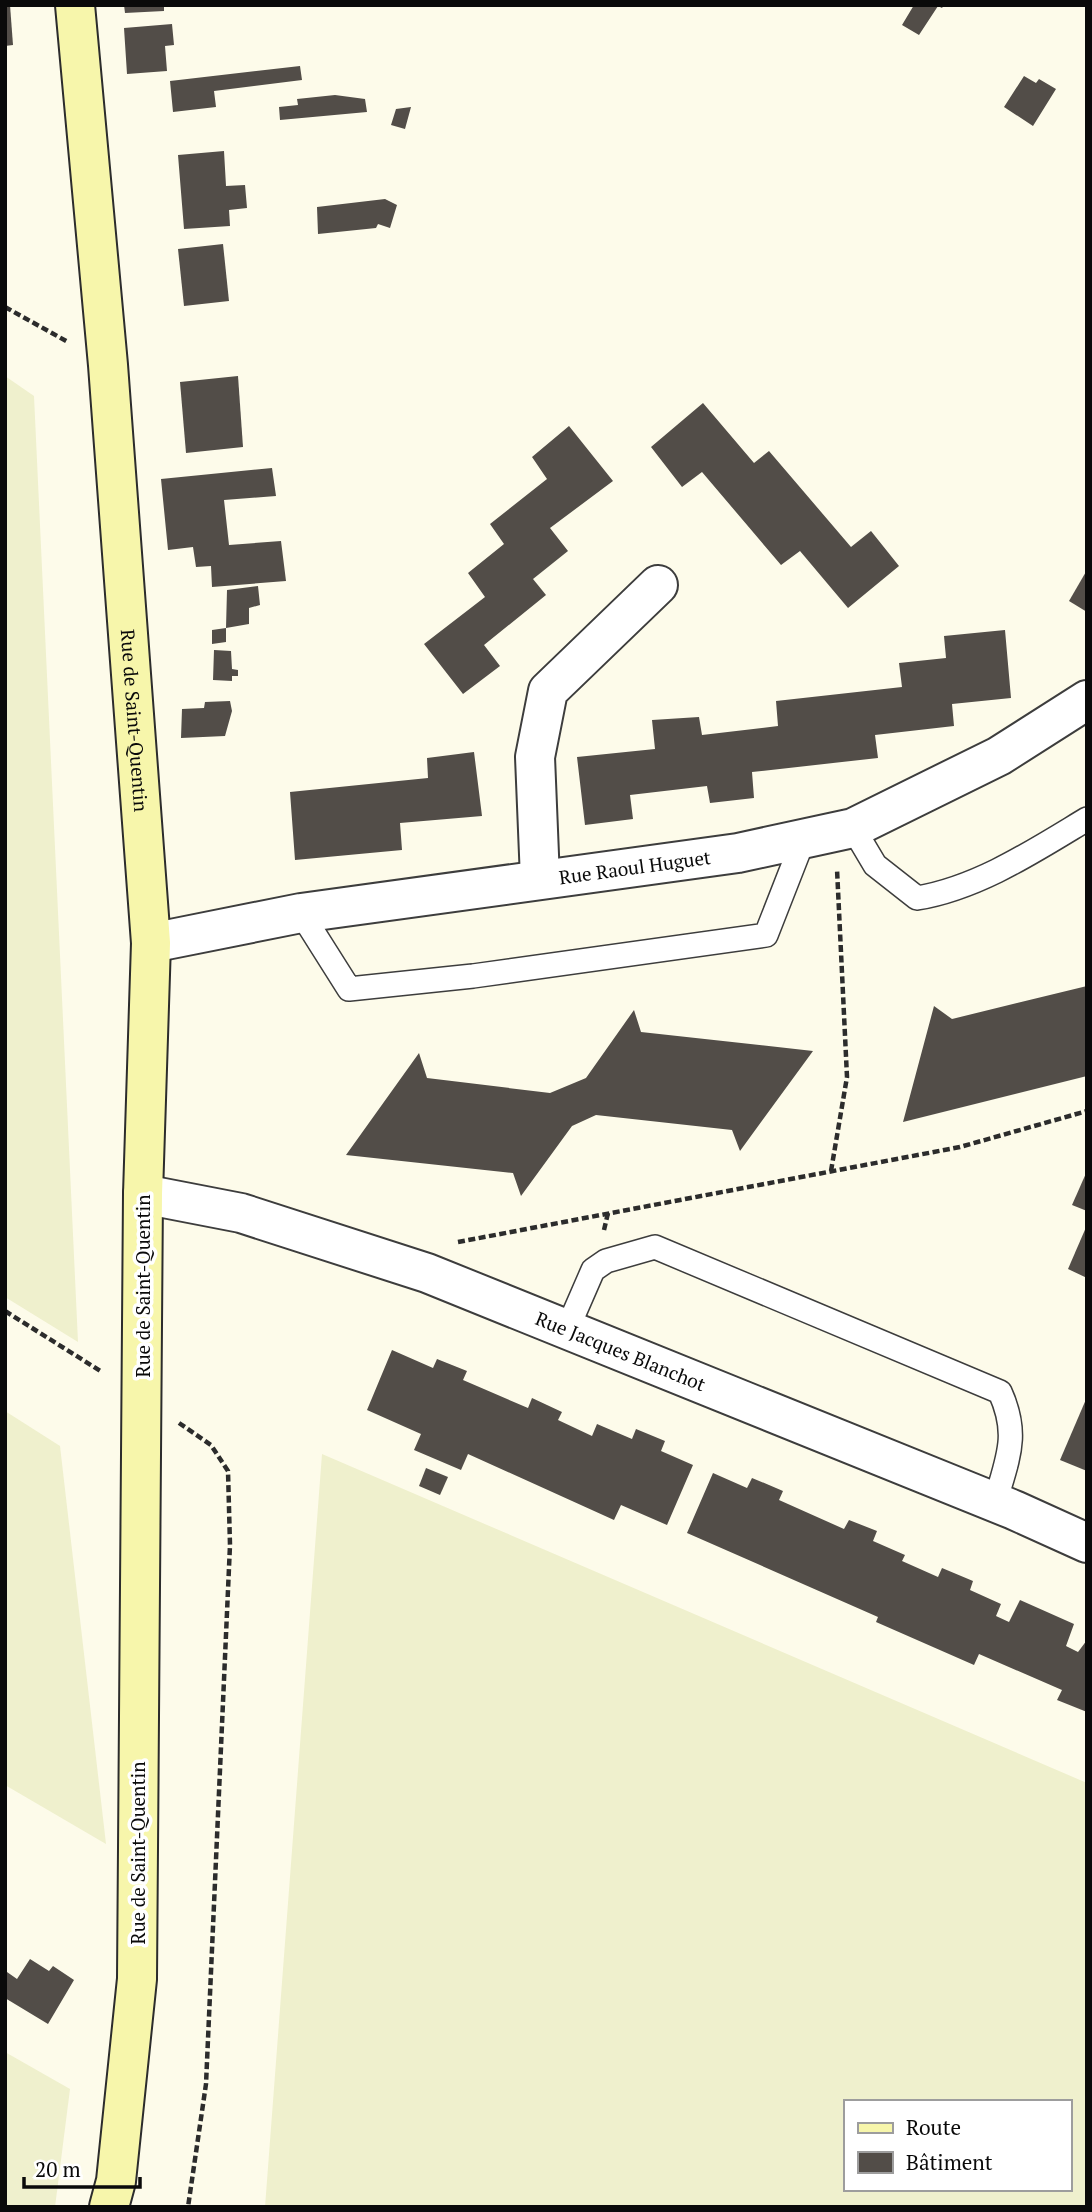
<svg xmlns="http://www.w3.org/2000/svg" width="1092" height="2212" font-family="'PT Serif',serif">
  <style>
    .farmland { fill: #eff0cd; fill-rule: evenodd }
    .building { fill: #524d48 }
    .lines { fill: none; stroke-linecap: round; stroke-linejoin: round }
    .lane-casing { stroke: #3d3d3d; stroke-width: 26 }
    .street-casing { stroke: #3d3d3d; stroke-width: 42 }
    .secondary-casing { stroke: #2c2c2c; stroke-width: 42 }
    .path { stroke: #2c2c2c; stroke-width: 4.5; stroke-dasharray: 7 3.5; stroke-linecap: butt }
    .lane { stroke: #fff; stroke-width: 23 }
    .street { stroke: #fff; stroke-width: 38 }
    .secondary { stroke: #f7f6ab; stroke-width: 38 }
    .labels { text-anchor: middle; stroke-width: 7; stroke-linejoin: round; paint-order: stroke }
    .street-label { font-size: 19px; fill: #0a0a0a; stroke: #fff }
  </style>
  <rect width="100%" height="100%" fill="#fdfbea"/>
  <g class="farmland">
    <polygon points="5,376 34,396 78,1342 5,1297"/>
    <polygon points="5,1411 60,1446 106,1844 5,1785"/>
    <path d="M322 1454 1087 1783V2207H265ZM845 2102H1069V2189H845Z"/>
    <polygon points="5,2052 70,2089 55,2207 5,2207"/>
  </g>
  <g class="building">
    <polygon points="5,5 10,5 13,45 5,46"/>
    <polygon points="124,5 164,5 164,11 125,13"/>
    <polygon points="914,5 944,5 942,8 938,6 919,35 902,25"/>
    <polygon points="172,24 174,45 165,46 167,71 127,74 124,28"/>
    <polygon points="300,66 302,80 214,91 216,107 173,112 170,81"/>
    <polygon points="1024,76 1036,83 1039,79 1056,89 1033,126 1004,107"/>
    <polygon points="335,95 365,99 367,112 280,120 279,107 298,105 297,99"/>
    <polygon points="411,107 405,129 391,125 396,109"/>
    <polygon points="224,151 226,186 245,185 247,208 229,210 230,226 184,229 178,155"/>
    <polygon points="385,199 397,205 390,228 378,224 376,228 318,234 317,207"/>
    <polygon points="223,244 229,301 184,306 178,249"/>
    <polygon points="238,376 243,447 186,453 180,382"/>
    <polygon points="703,403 754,463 769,451 851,547 871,531 899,566 848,608 800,551 781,565 702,472 682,487 651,447"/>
    <polygon points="569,426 613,481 550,528 568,551 533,579 546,595 484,645 500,666 463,694 424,644 485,597 468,573 504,544 490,524 547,479 532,457"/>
    <polygon points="272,468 276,496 224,500 229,545 281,541 286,581 212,587 211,566 196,567 193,547 168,550 161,479"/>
    <polygon points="1087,570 1087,612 1069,601"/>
    <polygon points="258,586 260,605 249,608 249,624 226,628 227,590"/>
    <polygon points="226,628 226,642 212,644 212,630"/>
    <polygon points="1005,630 1011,698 952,704 954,726 875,735 878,758 752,772 754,798 710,803 707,786 630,795 633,819 585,825 577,757 655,749 652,720 699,717 702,735 778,726 776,701 902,687 899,663 946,658 944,636"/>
    <polygon points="214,650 231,651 232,669 238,670 238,676 232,676 232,681 213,680"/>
    <polygon points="230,701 232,711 225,736 181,738 182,709 204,708 205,702"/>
    <polygon points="474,752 482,816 400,823 402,850 295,860 290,792 428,778 427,758"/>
    <polygon points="1087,986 1087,1076 903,1122 934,1006 952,1019"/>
    <polygon points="634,1010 641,1032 813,1051 740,1151 732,1130 596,1115 572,1126 521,1196 513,1173 346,1155 419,1053 427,1078 550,1093 586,1078"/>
    <polygon points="1087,1171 1087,1211 1072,1205"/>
    <polygon points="1087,1225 1087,1278 1068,1269"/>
    <polygon points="392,1350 433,1368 437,1359 467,1371 463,1380 528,1408 532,1398 562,1412 558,1420 592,1436 597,1424 632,1439 636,1429 665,1441 661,1451 693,1465 667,1525 621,1505 614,1520 468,1454 461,1470 414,1450 421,1434 367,1410"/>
    <polygon points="1087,1397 1087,1471 1060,1460"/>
    <polygon points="426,1468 448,1477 440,1495 419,1486"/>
    <polygon points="713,1473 747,1488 752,1478 769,1485 783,1491 779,1500 844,1529 849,1520 877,1531 873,1541 905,1555 902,1561 938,1577 942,1568 973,1581 970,1590 1001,1604 996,1616 1009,1622 1020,1600 1074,1624 1066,1646 1078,1652 1087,1640 1087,1712 1057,1700 1062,1690 979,1654 974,1665 876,1622 878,1617 687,1533"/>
    <polygon points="30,1959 49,1971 53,1966 74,1980 48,2024 5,1998 7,1972 17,1979"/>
  </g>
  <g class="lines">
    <g class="lane-casing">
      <g id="lane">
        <path d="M853 828 875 865 917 898C978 888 1034 851 1087 819"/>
        <polyline points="301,913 349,989 473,976 766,935 804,838"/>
        <path d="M566 1332 593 1270 606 1261 655 1247 1000 1392C1020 1436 1007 1459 995 1503"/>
      </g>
    </g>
    <g class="street-casing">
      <g id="street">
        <polyline points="540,879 535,757 548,691 658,585"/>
        <path id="s1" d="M151 943 301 913 738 853 853 828 999 756 1087 700"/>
        <path id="s2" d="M143 1194 241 1213 427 1273 1014 1510 1087 1543"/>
      </g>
    </g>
    <g class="secondary-casing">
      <g id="secondary">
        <path id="s3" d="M75 5 108 365 151 943 143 1194 137 1979 116 2181 109 2207"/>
      </g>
    </g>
    <g class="path">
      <polyline points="5,307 68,342"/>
      <polyline points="831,1171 847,1077 837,869"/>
      <polyline points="604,1230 608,1213"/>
      <polyline points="458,1242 960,1147 1087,1111"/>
      <polyline points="5,1311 102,1372"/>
      <polyline points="179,1423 211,1445 228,1471 230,1545 206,2084 188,2207"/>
    </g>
    <use href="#lane" class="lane"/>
    <use href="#street" class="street"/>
    <use href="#secondary" class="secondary"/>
  </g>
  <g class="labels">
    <g class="street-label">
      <text dy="7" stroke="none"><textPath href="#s3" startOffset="718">Rue de Saint-Quentin</textPath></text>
      <text dy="7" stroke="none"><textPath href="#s1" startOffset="490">Rue Raoul Huguet</textPath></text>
      <text transform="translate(143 1286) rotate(-90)" y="7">Rue de Saint-Quentin</text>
      <text dy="7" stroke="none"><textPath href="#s2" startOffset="504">Rue Jacques Blanchot</textPath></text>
      <text transform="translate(138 1853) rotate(-90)" y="7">Rue de Saint-Quentin</text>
    </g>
  </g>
  <rect width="1092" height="2212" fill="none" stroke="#0a0a0a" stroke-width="14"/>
  <rect x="844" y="2100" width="228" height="91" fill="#ffffff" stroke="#9d9d9d" stroke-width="2"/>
  <rect x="858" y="2123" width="35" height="10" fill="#f7f6ab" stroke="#9d9d9d" stroke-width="2"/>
  <text x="906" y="2135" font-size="21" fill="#0a0a0a">Route</text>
  <rect x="858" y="2152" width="35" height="21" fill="#524d48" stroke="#9d9d9d" stroke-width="2"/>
  <text x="906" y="2170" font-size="21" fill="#0a0a0a">Bâtiment</text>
  <path d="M24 2177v10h116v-10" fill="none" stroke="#0a0a0a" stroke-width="3.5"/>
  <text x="35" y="2177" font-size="21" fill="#0a0a0a" stroke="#ffffff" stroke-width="5" paint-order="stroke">20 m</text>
</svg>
